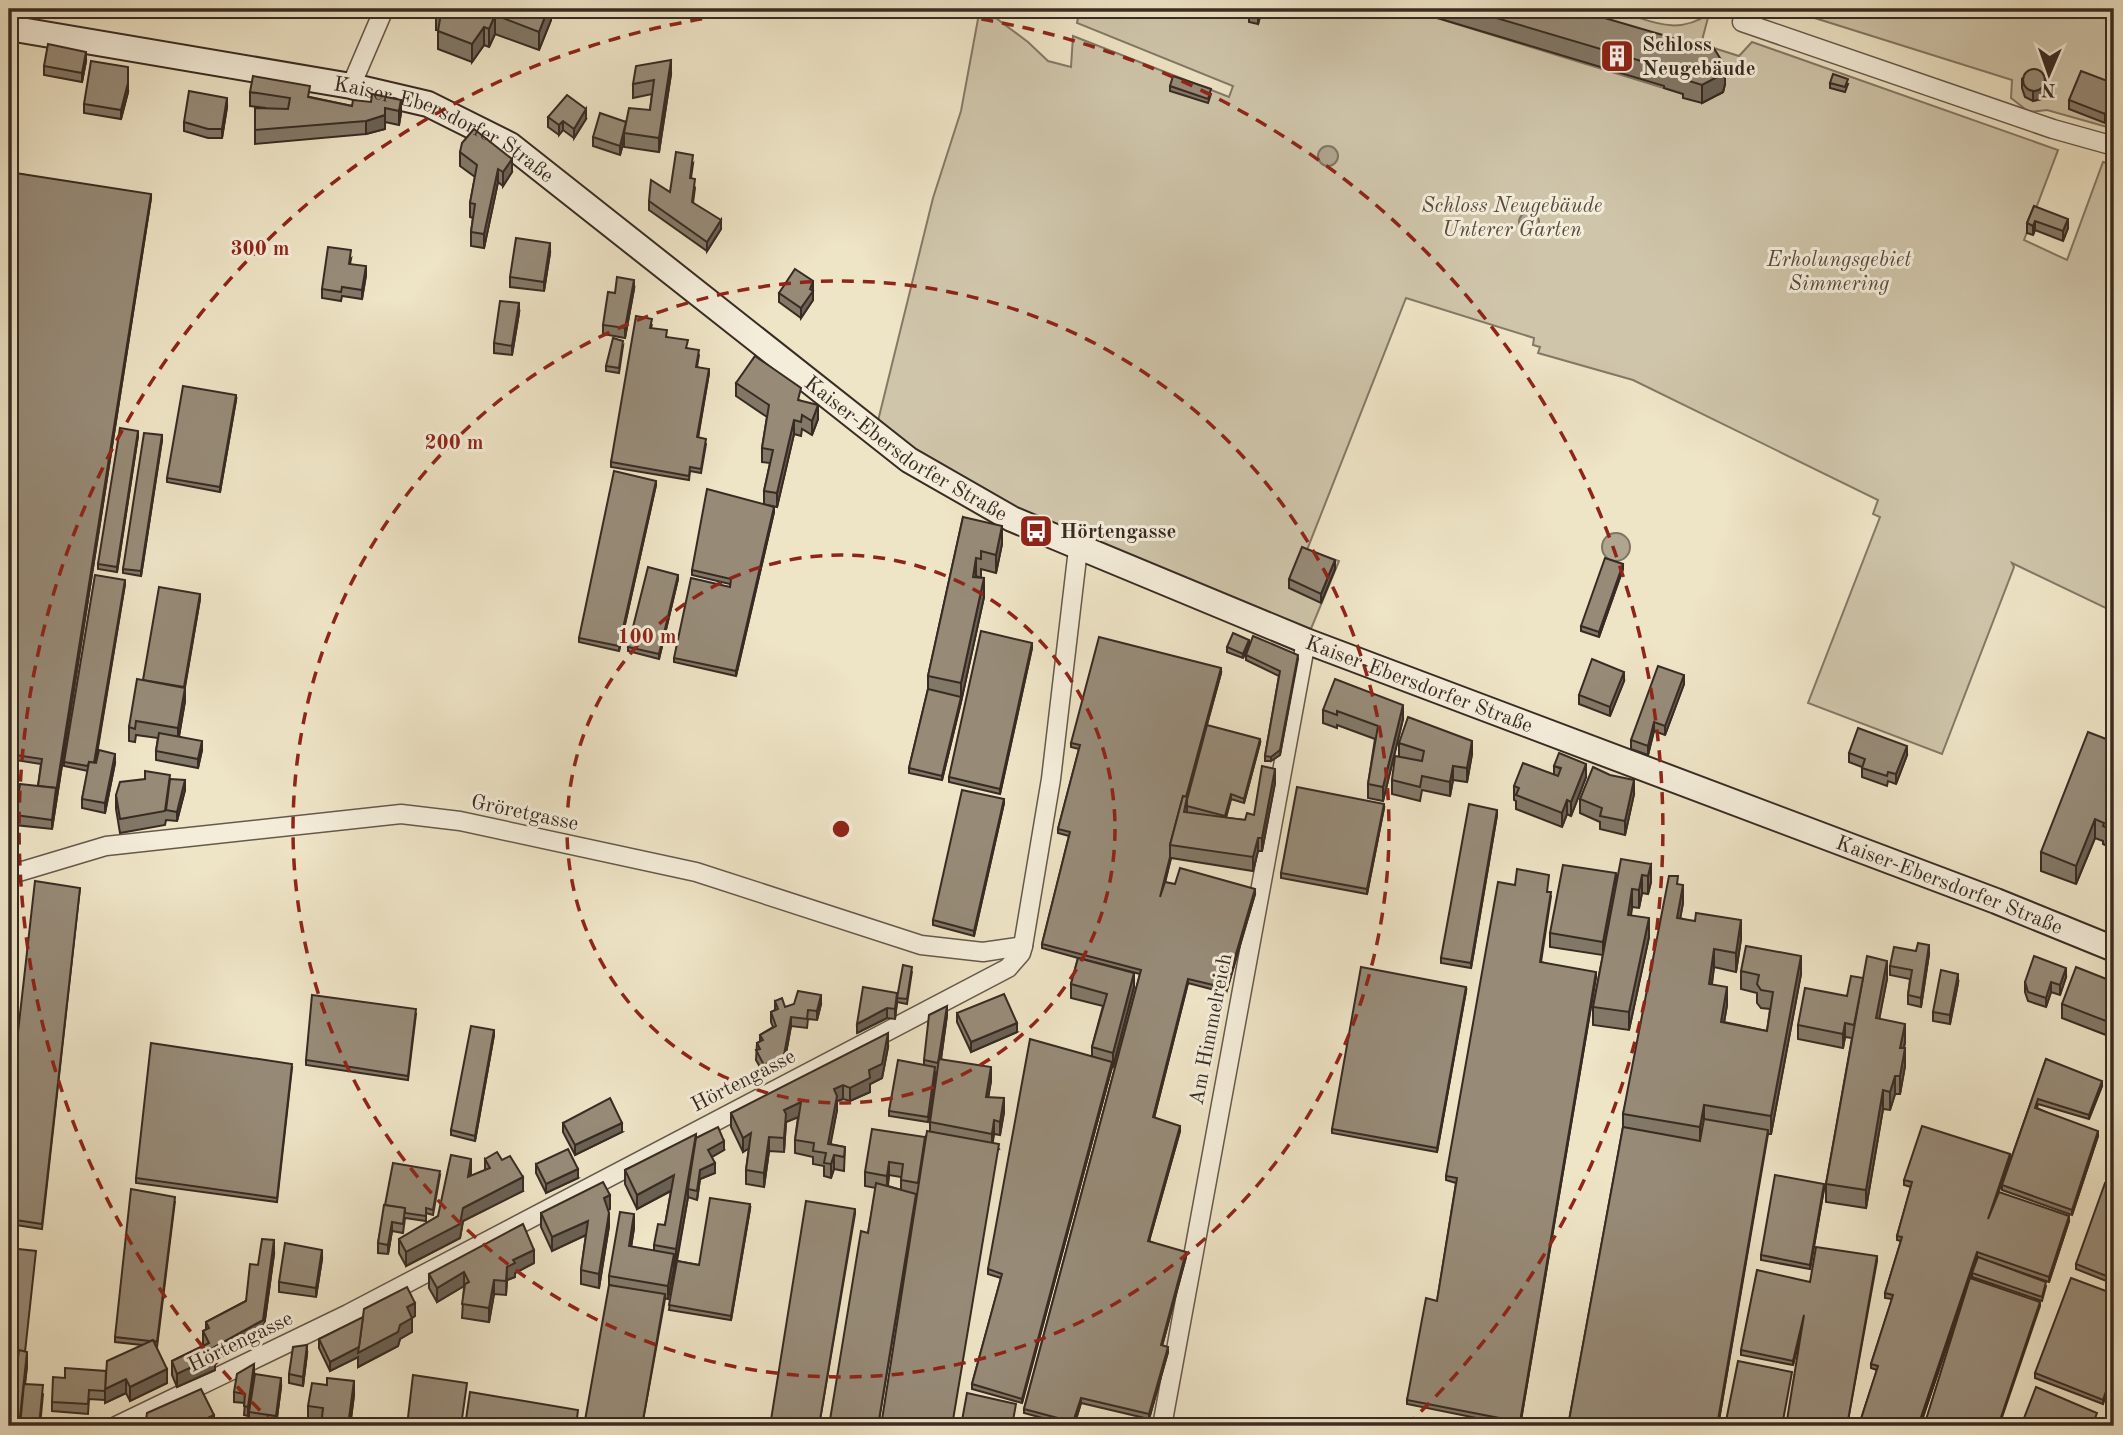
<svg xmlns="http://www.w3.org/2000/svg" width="2123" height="1435" font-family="'Old Standard TT',serif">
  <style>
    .green { fill: #cfc5aa; stroke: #847866; stroke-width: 2 }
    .water { fill: #b0a58f; stroke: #807464; stroke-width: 2 }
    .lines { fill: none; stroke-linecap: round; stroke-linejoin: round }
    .street-casing { stroke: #66594c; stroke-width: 21 }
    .secondary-casing { stroke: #382b23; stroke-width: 28 }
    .street { stroke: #f4edda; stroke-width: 18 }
    .secondary { stroke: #f4edda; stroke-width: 24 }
    .wall { fill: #827867; stroke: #382b23; stroke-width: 2; fill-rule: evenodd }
    .shaded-wall { fill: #6a6154; stroke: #382b23; stroke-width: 2 }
    .building { fill: #978b78; stroke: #382b23; stroke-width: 2 }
    .ring { fill: none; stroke: #8f2418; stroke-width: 3.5; stroke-dasharray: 12 9 }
    .labels { text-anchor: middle; stroke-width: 6; stroke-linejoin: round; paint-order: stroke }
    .poi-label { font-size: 21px; font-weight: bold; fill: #382b23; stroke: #f4edda; text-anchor: start }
    .street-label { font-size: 21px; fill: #382b23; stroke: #f4edda }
    .park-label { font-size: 21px; font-style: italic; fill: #564a3e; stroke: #f4edda }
    .centre { fill: #8f2418; stroke: #f4edda; stroke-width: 3.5 }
    .ring-label { font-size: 21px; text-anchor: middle; font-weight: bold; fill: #8f2418; stroke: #f4edda; stroke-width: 6; stroke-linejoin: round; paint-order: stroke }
  </style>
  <rect width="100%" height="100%" fill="#eee4c6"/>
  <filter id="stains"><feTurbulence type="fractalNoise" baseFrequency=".00286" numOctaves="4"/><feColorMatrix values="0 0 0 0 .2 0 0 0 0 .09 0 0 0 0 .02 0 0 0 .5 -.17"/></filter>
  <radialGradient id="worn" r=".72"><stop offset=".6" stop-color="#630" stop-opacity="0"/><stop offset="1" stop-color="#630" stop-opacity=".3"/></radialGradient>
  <g class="green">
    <path d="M1067 9H1229L1251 16 1258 24 1262 9H1415L1424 12V14L1683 94 1718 95 1723 92 1725 84 1539 9C1561 9 1584 6 1605 9 1643 14 1670 40 1709 14L1701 44 1739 56 1752 42 2058 150 2024 240 2067 260 2103 162 2114 165V612L2012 563 2014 567 1942 754 1808 703 1880 517 1873 514 1878 500 1633 380 1538 353 1540 347 1533 345 1534 338 1406 298 1307 550 1339 561 1306 641 1078 549 875 433 933 198 961 111 978 19 985 10 1028 42 1048 61 1071 67 1073 36 1229 97 1233 86 1077 23 1079 13Z"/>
    <polygon points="1786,9 2114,9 2114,129 2047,110 2029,112 2011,98 2012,80"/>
  </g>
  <g class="water">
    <circle cx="1328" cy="156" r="10"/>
    <circle cx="1529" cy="222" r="10"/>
    <circle cx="1616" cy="547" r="14"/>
  </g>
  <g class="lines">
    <g class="street-casing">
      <g id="street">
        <polyline points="1742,22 2053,129 2114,146"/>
        <polyline points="351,86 384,9"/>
        <polyline points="9,875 106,846 401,814 460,821 696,872 921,945 983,952 1023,946"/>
        <polyline points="116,1426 348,1314 1008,968 1021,953 1023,946 1051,779 1078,549"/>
        <polyline points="1162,1426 1306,641"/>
      </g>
    </g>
    <g class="secondary-casing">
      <g id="secondary">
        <path id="s1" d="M9 28 351 86 428 104 510 145 909 460 1012 519 1306 641 1996 901 2114 949"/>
      </g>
    </g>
    <use href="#street" class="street"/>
    <use href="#secondary" class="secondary"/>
  </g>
  <g class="wall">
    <polygon points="551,9 551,20 539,50 495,34 489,47 484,45 472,62 438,49 438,30 436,30 436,12"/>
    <polygon points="1229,9 1262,9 1258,24 1249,22 1249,15"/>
    <polygon points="1415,9 1574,9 1725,84 1723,92 1702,103 1683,98 1683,94 1664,88 1664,86 1424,14 1424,11"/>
    <polygon points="86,61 82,82 44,75 44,66"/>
    <polygon points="671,74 659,152 624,147 624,140 620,155 593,146 593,137 650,110 652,94 633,98 633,84"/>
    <polygon points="2022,79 2046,91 2042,99 2033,101 2025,97 2022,88"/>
    <polygon points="1830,83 1848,84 1845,92 1830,88"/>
    <polygon points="1170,86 1211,94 1208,103 1170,91"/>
    <polygon points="128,92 121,119 84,113 84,104"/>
    <polygon points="250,92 310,97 352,106 371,102 401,100 401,113 399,125 385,122 385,129 366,134 255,144 255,108 266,108 250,106"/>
    <polygon points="2113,92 2113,103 2105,123 2069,109 2069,100"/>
    <polygon points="2114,104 2114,120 2110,119 2110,114"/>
    <polygon points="227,107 222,138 208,138 184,131 184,122"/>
    <polygon points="548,117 586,119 574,138 563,130 559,135 548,127"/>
    <polygon points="460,152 512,172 503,186 498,182 484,248 471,246 471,232 473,218 470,217 470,203 475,177 460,166"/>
    <polygon points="693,164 691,178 695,188 693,203 721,229 707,251 649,210 649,201 670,192"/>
    <polygon points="9,172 151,198 52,829 15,825 15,815 38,786 41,764 9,759"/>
    <polygon points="2034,206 2068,228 2063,241 2035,230 2033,235 2027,233 2027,223"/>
    <polygon points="550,253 544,291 510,287 510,277"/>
    <polygon points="351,259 350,264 366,275 362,299 342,296 341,301 322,298 322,289"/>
    <polygon points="634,289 625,338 603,334 603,325"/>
    <polygon points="812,291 813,300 801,318 779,302 779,293"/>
    <polygon points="519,313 512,355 494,353 494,343"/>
    <polygon points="652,324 651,328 699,355 697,367 709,373 698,438 706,444 701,473 690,471 689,480 611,467 611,462"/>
    <polygon points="623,346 619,373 606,371 606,366"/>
    <polygon points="736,383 801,401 818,419 812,435 802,429 801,436 794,434 777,507 767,505 774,512 736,676 674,662 674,658 730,587 730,584 692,575 692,570 764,504 764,491 770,463 762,462 762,448 767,417 736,396"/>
    <polygon points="236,400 220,492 167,482 167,478"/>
    <polygon points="138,436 117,572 98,569 98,564"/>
    <polygon points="162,440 141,576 123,573 123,569"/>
    <polygon points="656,485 619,651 579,642 579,638"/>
    <polygon points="963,517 1002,544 996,573 981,569 981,578 976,576 984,597 961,702 942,780 909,773 909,768 928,689 928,676"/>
    <polygon points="1335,569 1321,603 1289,588 1289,579"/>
    <polygon points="1623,569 1599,637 1581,631 1581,626"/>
    <polygon points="678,579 659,659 628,651 628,647"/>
    <polygon points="125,584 95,763 115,763 105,813 82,808 82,799 88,771 64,766 64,762"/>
    <polygon points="200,599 185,687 185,701 179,736 202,750 198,768 156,760 156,751 158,738 136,735 135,742 129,741 129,727 143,680"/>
    <polygon points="1249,644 1243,658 1227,652 1227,647"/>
    <polygon points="1032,648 1000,794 949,782 949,777"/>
    <polygon points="1246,655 1298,659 1280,755 1271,761 1265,761 1265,756 1279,676 1246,660"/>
    <polygon points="1221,673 1187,797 1260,743 1244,803 1231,799 1226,818 1245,820 1254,815 1275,783 1262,851 1258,851 1253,871 1171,858 1165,883 1255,894 1226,993 1188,983 1154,1118 1180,1131 1149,1241 1186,1257 1162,1346 1168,1352 1149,1419 1081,1403 1074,1426 1072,1426 1024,1413 1024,1409 1140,974 1079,958 1134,987 1113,1067 1112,1067 1022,1403 972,1389 972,1384 1001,1278 988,1274 988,1269 1092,1057 1092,1047 1103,1006 1071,998 1071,984 1078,958 1042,948 1042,944 1069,836 1058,833 1058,829 1079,749 1071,747 1071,743"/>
    <polygon points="1624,681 1610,716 1579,704 1579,695"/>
    <polygon points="1684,684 1665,735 1654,731 1648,755 1631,749 1631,740"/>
    <polygon points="1323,710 1403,719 1383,801 1368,798 1368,784 1375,739 1337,725 1337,728 1323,723"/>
    <polygon points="1399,743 1472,754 1467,782 1453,780 1450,796 1422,790 1420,801 1392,794 1392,780 1399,757"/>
    <polygon points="1849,753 1907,755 1896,784 1888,781 1887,786 1862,777 1862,767 1849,762"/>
    <polygon points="1554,766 1586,777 1571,816 1567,814 1562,827 1516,809 1516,801 1514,800 1514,786 1554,774"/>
    <polygon points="170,779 185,790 177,821 166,820 165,825 120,833 116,809 116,795"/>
    <polygon points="2113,791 2114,792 2114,849 2103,844 2103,841 2095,838 2076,884 2041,871 2041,852"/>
    <polygon points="1634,794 1625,835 1600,829 1600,822 1580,813 1580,799"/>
    <polygon points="1004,803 974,936 933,925 933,920"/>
    <polygon points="1384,808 1367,894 1281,878 1281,873"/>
    <polygon points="1497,815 1471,968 1441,963 1441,958"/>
    <polygon points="1651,864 1651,882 1648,894 1642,893 1639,908 1632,907 1631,915 1649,937 1629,1030 1593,1025 1593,1007 1603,955 1550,947 1550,933 1616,887"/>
    <polygon points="1678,884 1683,903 1680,918 1741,939 1736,972 1714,967 1712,984 1727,1005 1724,1022 1767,1031 1770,1009 1761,1008 1757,1003 1757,993 1741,989 1741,971 1801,974 1771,1134 1768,1134 1718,1426 1568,1426 1623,1127 1623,1114"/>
    <polygon points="80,888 42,1229 9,1224 9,1112"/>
    <polygon points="1548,892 1551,896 1541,962 1596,977 1520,1426 1516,1426 1407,1404 1407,1400 1437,1301 1456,1183 1446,1180 1446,1176"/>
    <polygon points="1929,954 1921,1007 1908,1004 1908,995 1910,979 1890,975 1890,966"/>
    <polygon points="912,971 907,1004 897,1002 895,1019 887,1018 857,1033 897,997"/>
    <polygon points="2066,977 2060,995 2051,992 2046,1007 2028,1001 2025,992 2025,982"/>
    <polygon points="1863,978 1887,979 1879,1019 1905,1042 1904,1048 1905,1066 1900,1094 1895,1094 1890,1110 1883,1109 1866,1208 1826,1202 1826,1184 1852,1038 1845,1037 1843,1048 1798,1039 1798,1025 1847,996"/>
    <polygon points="2114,982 2106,1035 2062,1018 2062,1004"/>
    <polygon points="1958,983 1950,1024 1933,1021 1933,1012"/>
    <polygon points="1466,991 1437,1152 1332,1133 1332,1129"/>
    <polygon points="775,1001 785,1007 821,1004 817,1020 808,1019 807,1028 791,1026 784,1064 764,1074 756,1060 757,1043 760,1042 760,1035 773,1027 771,1022 771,1012 775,1010"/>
    <polygon points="957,1013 1017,1032 971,1052 957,1022"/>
    <polygon points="416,1014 408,1080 306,1065 306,1060"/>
    <path d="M947 1015 941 1059 991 1081 988 1097 1004 1112 1000 1135 994 1134 992 1143 999 1149 916 1196V1199L868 1233 876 1188 865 1186V1172L925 1137 930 1132V1122L937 1072H935L928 1122 889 1116V1111L924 1065V1060ZM889 1175 901 1177V1190L888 1186Z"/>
    <polygon points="494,1035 475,1141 451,1135 451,1130"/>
    <polygon points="888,1047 882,1078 870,1084 870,1092 850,1101 843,1099 837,1101 837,1110 830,1144 845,1147 844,1171 834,1169 831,1178 824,1176 824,1166 813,1164 813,1157 795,1153 795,1140 798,1117 786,1122 784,1152 769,1151 764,1187 746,1184 746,1170 749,1148 743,1152 731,1127 731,1113"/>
    <polygon points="2046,1059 2102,1086 2089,1119 2038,1104 2037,1108 2098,1136 2072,1215 2002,1190 2002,1185"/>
    <polygon points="292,1068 277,1202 136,1183 136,1178"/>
    <polygon points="2114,1071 2114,1112 2110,1111 2110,1097"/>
    <polygon points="563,1123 622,1132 575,1155 563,1132"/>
    <polygon points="696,1138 724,1150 712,1157 715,1173 700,1179 697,1200 688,1197 677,1261 699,1265 750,1209 731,1320 669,1310 676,1263 674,1263 668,1299 609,1285 609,1276 634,1228 631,1247 654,1251 654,1245 665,1225 671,1191 637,1209 625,1184 625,1170"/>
    <polygon points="2010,1158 1996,1199 2069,1221 2049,1282 1991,1262 2046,1286 2042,1301 1972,1277 1972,1273 1978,1257 1977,1257 1920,1426 1869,1426 1861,1423 1861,1419 1877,1370 1871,1368 1871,1364 1892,1299 1885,1298 1885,1293 1901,1241 1897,1240 1897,1236 1911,1187 1904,1185 1904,1180"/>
    <polygon points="485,1159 523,1191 463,1221 460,1238 406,1266 399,1253 399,1239 438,1216 471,1172 471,1176 485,1170"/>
    <polygon points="536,1164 578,1178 546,1193 536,1173"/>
    <polygon points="440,1175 433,1215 426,1213 426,1221 405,1218 403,1233 392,1231 388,1254 378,1253 378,1243 385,1205"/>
    <polygon points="2114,1187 2114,1284 2076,1269 2076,1264"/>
    <polygon points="1824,1189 1810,1269 1761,1260 1761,1255"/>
    <polygon points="175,1201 157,1347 156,1346 167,1383 130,1401 126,1393 105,1403 105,1400 89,1399 88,1414 52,1411 52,1402 65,1378 106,1371 142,1345 115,1342 115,1337"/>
    <polygon points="610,1209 608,1210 609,1226 599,1288 581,1284 581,1270 586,1235 552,1251 541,1227 541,1213"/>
    <polygon points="9,1248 25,1352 27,1366 25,1384 43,1394 40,1426 17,1366 18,1356 9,1355"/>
    <polygon points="274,1254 263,1334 215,1361 215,1370 177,1387 172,1375 172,1361 203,1346 203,1331 206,1330 206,1322 246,1301 258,1265"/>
    <polygon points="322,1259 316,1297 279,1292 279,1282"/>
    <polygon points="1877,1261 1802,1329 1793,1365 1741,1355 1741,1350 1810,1282"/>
    <polygon points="534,1263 515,1273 515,1277 507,1280 506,1295 494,1294 489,1322 462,1318 464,1286 437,1302 429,1288 429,1274"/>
    <polygon points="2114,1294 2103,1404 2035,1378 2035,1373"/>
    <polygon points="415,1316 412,1318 412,1332 400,1339 398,1346 358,1367 358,1357 330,1371 319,1348 319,1339"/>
    <polygon points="307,1354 303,1386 289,1383 289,1374"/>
    <polygon points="254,1374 248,1416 244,1415 245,1403 234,1402 234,1392"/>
    <polygon points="281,1387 276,1425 249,1421 249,1412"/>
    <polygon points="354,1395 351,1419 360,1426 308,1419 308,1406"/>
  </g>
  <g class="shaded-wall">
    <polygon points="548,9 551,9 551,20 539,50 539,32"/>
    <polygon points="1258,9 1262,9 1258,24"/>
    <polygon points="495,15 495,34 489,47 489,29"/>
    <polygon points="484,27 484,45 472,62 472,44"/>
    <polygon points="86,52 86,61 82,82 82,73"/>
    <polygon points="671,60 671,74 659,152 659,138"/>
    <polygon points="1725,66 1725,84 1723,92 1702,103 1702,85"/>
    <polygon points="2046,81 2046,91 2042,99 2033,101 2033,92"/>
    <polygon points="128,83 128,92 121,119 121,110"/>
    <polygon points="2113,93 2113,103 2105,123 2105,114"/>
    <polygon points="227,98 227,107 222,138 222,129"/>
    <polygon points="401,100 401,113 399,125 399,111"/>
    <polygon points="586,109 586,119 574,138 574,129"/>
    <polygon points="385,115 385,129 366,134 366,121"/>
    <polygon points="563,121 563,130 559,135 559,125"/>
    <polygon points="627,122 624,133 624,140 620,155 620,146"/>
    <polygon points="512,159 512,172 503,186 503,172"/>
    <polygon points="498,169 498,182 484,248 484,234"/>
    <polygon points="151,194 151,198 52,829 52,820"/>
    <polygon points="2068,219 2068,228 2063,241 2063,231"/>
    <polygon points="721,220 721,229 707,251 707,242"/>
    <polygon points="2035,221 2035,230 2033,235 2033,226"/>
    <polygon points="550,243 550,253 544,291 544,282"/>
    <polygon points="366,266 366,275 362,299 362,290"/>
    <polygon points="634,280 634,289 625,338 625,328"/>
    <polygon points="813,281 813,300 801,318 801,308 810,289"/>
    <polygon points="519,303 519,313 512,355 512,346"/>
    <polygon points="709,369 709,373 697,442 697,437"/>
    <polygon points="236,395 236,400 220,492 220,487"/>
    <polygon points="818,405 818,419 812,435 812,421"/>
    <polygon points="794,420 794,434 777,507 777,493"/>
    <polygon points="138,431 138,436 117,572 117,567"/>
    <polygon points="162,435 162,440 141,576 141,571"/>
    <polygon points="656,481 656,485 619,651 619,646"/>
    <polygon points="774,507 774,512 736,676 736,671"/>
    <polygon points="1002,526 1002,544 996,573 996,555"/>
    <polygon points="976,558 976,576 973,595 973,577"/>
    <polygon points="1335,560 1335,569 1321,603 1321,594"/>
    <polygon points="1623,564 1623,569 1599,637 1599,632"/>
    <polygon points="678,575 678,579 659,659 659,654"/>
    <polygon points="984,578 984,597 961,702 942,780 942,776 961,697 961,683"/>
    <polygon points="125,580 125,584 94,772 94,767"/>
    <polygon points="200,594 200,599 183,697 183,693"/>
    <polygon points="1249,640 1249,644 1243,658 1243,654"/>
    <polygon points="1032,643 1032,648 1000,794 1000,789"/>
    <polygon points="1298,655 1280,755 1271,761 1271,757"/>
    <polygon points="1221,668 1221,673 1187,798 1187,811 1184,826 1174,845"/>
    <polygon points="1624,672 1624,681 1610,716 1610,707"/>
    <polygon points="1684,675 1684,684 1665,735 1665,726"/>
    <polygon points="185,688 185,701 178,742 178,728"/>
    <polygon points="1403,705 1403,719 1383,801 1383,787"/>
    <polygon points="1654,722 1654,731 1648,755 1648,746"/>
    <polygon points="1260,739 1260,743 1244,803 1244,799"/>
    <polygon points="202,741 202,750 198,768 198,759"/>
    <polygon points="1472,741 1472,754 1467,782 1467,768"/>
    <polygon points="1907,746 1907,755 1896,784 1896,774"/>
    <polygon points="115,754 115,763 105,813 105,803"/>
    <polygon points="1586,764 1586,777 1571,816 1571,802"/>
    <polygon points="1453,766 1453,780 1450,796 1450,782"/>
    <polygon points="1275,769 1275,783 1262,851 1262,838"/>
    <polygon points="2114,769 2114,787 2106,807 2106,789"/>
    <polygon points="185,780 185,790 177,821 177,812"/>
    <polygon points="1634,780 1634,794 1625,835 1625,821"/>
    <polygon points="1231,794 1231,799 1225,820 1225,816"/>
    <polygon points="1004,799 1004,803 974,936 974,931"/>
    <polygon points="1567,800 1567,814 1562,827 1562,813"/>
    <polygon points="1384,804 1384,808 1367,894 1367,889"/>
    <polygon points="1497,810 1497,815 1471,968 1471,963"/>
    <polygon points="2095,819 2095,838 2076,884 2076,866"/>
    <polygon points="1258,838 1258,851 1253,871 1253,857"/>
    <polygon points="1170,858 1171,858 1160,901 1160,897"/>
    <polygon points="1651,864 1651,882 1648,894 1648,876"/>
    <polygon points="1616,873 1616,887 1603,955 1603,942"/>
    <polygon points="1642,875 1642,893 1639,908 1639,890"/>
    <polygon points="1683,885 1683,903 1677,936 1677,918"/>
    <polygon points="1255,889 1255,894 1226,993 1226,988"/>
    <polygon points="1632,889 1632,907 1628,933 1628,915"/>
    <polygon points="1649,918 1649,937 1629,1030 1629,1012"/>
    <polygon points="1741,920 1741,939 1736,972 1736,953"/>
    <polygon points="1929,945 1929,954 1921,1007 1921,998"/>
    <polygon points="1714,949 1714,967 1709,1002 1709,984"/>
    <polygon points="1801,956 1801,974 1771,1134 1771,1116"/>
    <polygon points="1887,961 1887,979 1876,1036 1876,1018"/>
    <polygon points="2066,968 2066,977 2060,995 2060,985"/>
    <polygon points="1596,972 1596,977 1520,1426 1520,1422"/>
    <polygon points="1134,973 1134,987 1113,1067 1113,1053"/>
    <polygon points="1958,974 1958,983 1950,1024 1950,1015"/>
    <polygon points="1188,979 1188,983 1153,1122 1153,1117"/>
    <polygon points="2051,982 2051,992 2046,1007 2046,998"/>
    <polygon points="1466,987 1466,991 1437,1152 1437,1148"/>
    <polygon points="1727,987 1727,1005 1721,1040 1721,1022"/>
    <polygon points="897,993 897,1002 895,1019 895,1009"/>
    <polygon points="821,995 821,1004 817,1020 817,1011"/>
    <polygon points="2114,1000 2114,1014 2106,1035 2106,1021"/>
    <polygon points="947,1006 947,1015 939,1073 939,1063"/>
    <polygon points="887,1008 887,1018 857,1033 857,1024"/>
    <polygon points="791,1017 791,1026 784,1064 764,1074 764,1065"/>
    <polygon points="1017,1023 1017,1032 971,1052 971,1042"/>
    <polygon points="1845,1023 1845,1037 1843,1048 1843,1034"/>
    <polygon points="1905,1024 1905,1042 1900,1066 1900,1048"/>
    <polygon points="494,1030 494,1035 475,1141 475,1136"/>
    <polygon points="888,1033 888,1047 882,1078 870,1084 870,1092 850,1101 850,1088 869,1070"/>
    <polygon points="1905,1048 1905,1066 1900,1094 1900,1076"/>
    <polygon points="1112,1062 1112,1067 1022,1403 1022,1399"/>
    <polygon points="991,1067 991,1081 986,1111 986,1097"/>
    <polygon points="1895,1076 1895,1094 1890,1110 1890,1092"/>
    <polygon points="2102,1081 2102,1086 2089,1119 2089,1115"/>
    <polygon points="843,1085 843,1099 837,1101 837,1110 828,1158 828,1144 834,1089"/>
    <polygon points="1883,1090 1883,1109 1866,1208 1866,1190"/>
    <polygon points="1004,1098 1004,1112 1000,1135 1000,1122"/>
    <polygon points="801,1102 801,1116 786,1122 784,1152 784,1110"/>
    <polygon points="1704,1105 1704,1123 1700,1145 1700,1127"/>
    <polygon points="994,1120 994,1134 992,1148 992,1134"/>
    <polygon points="622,1123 622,1132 575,1155 575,1145"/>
    <polygon points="1180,1126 1180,1131 1148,1245 1148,1241"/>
    <polygon points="1768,1130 1718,1426 1717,1426"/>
    <polygon points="2098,1131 2098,1136 2072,1215 2072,1210"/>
    <polygon points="751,1133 751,1147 743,1152 743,1138"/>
    <polygon points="696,1134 696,1148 688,1189 688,1197 676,1263 676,1249"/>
    <polygon points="769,1137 769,1151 764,1187 764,1173"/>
    <polygon points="724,1141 724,1150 708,1159 708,1150"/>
    <polygon points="2010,1154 2010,1158 1988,1224 1988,1219"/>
    <polygon points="834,1155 834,1169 831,1178 831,1164"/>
    <polygon points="471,1159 471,1172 468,1191 468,1177"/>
    <polygon points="889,1162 889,1175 887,1190 887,1176"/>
    <polygon points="715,1163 715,1173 700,1179 697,1200 700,1170"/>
    <polygon points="578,1169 578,1178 546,1193 546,1184"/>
    <polygon points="674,1175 674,1189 637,1209 637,1195"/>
    <polygon points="523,1177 523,1191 463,1221 460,1238 406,1266 406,1252 463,1208"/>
    <polygon points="1824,1184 1824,1189 1810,1269 1810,1265"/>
    <polygon points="916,1194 916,1199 878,1426"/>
    <polygon points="610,1195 610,1209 604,1212 604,1198"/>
    <polygon points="750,1204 750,1209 731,1320 731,1316"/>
    <polygon points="855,1209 855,1214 819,1426"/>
    <polygon points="609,1213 609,1226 599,1288 599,1274"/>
    <polygon points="634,1214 634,1228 629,1260 629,1246"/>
    <polygon points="2069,1216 2069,1221 2049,1282 2049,1277"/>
    <polygon points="588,1221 588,1234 552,1251 552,1237"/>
    <polygon points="392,1222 392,1231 388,1254 388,1245"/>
    <polygon points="274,1240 274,1254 263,1334 215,1361 215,1370 177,1387 177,1374 211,1349 263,1320"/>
    <polygon points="322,1250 322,1259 316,1297 316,1288"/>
    <polygon points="534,1250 534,1263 515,1273 515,1277 507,1280 506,1295 507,1267 513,1260"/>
    <polygon points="1186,1252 1186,1257 1161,1350 1161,1345"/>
    <polygon points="1977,1252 1977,1257 1920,1426 1918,1426"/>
    <polygon points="674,1254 674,1268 668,1299 668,1286"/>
    <polygon points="1877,1256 1877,1261 1847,1426"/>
    <polygon points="464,1272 464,1286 437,1302 437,1288"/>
    <polygon points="494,1280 494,1294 489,1322 489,1308"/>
    <polygon points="665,1294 665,1299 642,1426"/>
    <polygon points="2040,1302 2040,1306 1999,1426 1998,1426"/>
    <polygon points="415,1303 415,1316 412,1318 412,1332 400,1339 398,1346 358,1367 358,1357 330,1371 330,1362 400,1325 407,1307"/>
    <polygon points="1804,1315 1804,1319 1793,1365 1793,1361"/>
    <polygon points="307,1345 307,1354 303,1386 303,1377"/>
    <polygon points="1168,1347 1168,1352 1149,1419 1149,1414"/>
    <polygon points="27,1352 27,1366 20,1426 19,1426"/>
    <polygon points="254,1364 254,1374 248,1416 248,1407"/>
    <polygon points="2114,1368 2114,1373 2103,1404 2103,1400"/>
    <polygon points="167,1369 167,1383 130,1401 130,1387"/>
    <polygon points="281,1378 281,1387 276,1425 276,1416"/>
    <polygon points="126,1379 126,1393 105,1403 105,1389"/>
    <polygon points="354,1381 354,1395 350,1426 348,1426"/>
    <polygon points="1081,1398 1081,1403 1074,1426 1073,1422"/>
    <polygon points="214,1415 214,1426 191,1426"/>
  </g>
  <g class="building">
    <polygon points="437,9 548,9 539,32 495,15 489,29 484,27 472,44 438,31 441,13 436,12"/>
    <polygon points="1466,9 1574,9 1673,38 1713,47 1725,66 1723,74 1702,85 1683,79 1683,76 1664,70 1665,68"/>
    <polygon points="48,44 86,52 82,73 44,66"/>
    <polygon points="671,60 659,138 624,133 629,108 650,110 654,80 633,84 636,66"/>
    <polygon points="91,61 128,67 128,83 121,110 84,104"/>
    <circle cx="2034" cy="80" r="11"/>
    <polygon points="2081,71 2113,83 2109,92 2113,93 2105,114 2069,100"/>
    <polygon points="1833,74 1848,79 1845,87 1830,83"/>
    <polygon points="253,76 310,86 308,97 352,106 353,100 371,102 372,94 401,100 399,111 385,108 385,115 366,121 255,130 255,108 288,109 290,98 250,92"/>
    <polygon points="1173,76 1211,89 1208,99 1170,86"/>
    <polygon points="189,91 227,98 222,129 208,129 184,122"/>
    <polygon points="567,95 586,109 574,129 563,121 559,125 548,117"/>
    <polygon points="2114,104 2114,116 2110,114"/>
    <polygon points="600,113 626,122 620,146 593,137"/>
    <polygon points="474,129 512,159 503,172 498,169 484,234 471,232 475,204 470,203 477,165 460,152 462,143"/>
    <polygon points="676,152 693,155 690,178 695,179 692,202 721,220 707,242 649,201 651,180 670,192"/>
    <polygon points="9,172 151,194 56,792 56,788 38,786 42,759 9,754"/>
    <polygon points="2034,206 2068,219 2063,231 2035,221 2033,226 2027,223"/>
    <polygon points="516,238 550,243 544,282 510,277"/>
    <polygon points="328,247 351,250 349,264 366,266 362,290 342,287 341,292 322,289"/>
    <polygon points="795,269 813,281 810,289 813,291 801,308 779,293"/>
    <polygon points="617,277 634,280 625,328 603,325 608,292 615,293"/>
    <polygon points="500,301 519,303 512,346 494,343"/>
    <polygon points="636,316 652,319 650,328 667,330 666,337 688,340 686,348 699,350 696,367 709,369 697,437 706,439 701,469 690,467 689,476 611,462"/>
    <polygon points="613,338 623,341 619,368 606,366"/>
    <polygon points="755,356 801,388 798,400 818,405 812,421 802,415 801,422 794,420 777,493 764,491 773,450 762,448 769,405 736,383"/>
    <polygon points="183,386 236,395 220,487 167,478"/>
    <polygon points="120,428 138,431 117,567 98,564"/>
    <polygon points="144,433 162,435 141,571 123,569"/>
    <polygon points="614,471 656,481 619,646 579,638"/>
    <polygon points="707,489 774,507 736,671 674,658 691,578 730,587 731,579 692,570"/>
    <polygon points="963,517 1002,526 996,555 981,551 981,559 976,558 973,577 984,578 961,683 928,676"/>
    <polygon points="1302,547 1335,560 1321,594 1289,579"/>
    <polygon points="1605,558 1623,564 1599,632 1581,626"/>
    <polygon points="648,567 678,575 659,654 628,647"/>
    <polygon points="95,575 125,580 94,763 89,762 88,766 64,762"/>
    <polygon points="159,587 200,594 184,687 143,680"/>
    <polygon points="981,631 1032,643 1000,789 949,777"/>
    <polygon points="1233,633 1249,640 1243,654 1227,647"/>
    <polygon points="1253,636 1298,655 1280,750 1271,757 1265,756 1280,671 1246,655"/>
    <polygon points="1099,637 1221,668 1186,797 1183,796 1170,845 1170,857 1160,897 1165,882 1175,884 1180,868 1255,889 1226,988 1188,979 1153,1117 1180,1126 1148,1241 1186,1252 1161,1345 1168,1347 1149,1414 1081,1398 1073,1422 1024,1409 1141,970 1042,944 1070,832 1058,829 1080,745 1071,743"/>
    <polygon points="1592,659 1624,672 1610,707 1579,695"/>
    <polygon points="1658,666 1684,675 1665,726 1654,722 1648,746 1631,740"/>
    <polygon points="137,679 185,688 178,728 136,721 135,729 129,727"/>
    <polygon points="1335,679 1403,705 1383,787 1368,784 1378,726 1337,711 1337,715 1323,710"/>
    <polygon points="928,689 961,697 942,776 909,768"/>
    <polygon points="1408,717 1472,741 1467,768 1453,766 1450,782 1422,776 1420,787 1392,780 1395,756 1422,761 1424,751 1399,743"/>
    <polygon points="1207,725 1260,739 1244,799 1231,794 1225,816 1187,806 1187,800"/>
    <polygon points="1858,728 1907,746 1896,774 1888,772 1887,776 1862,768 1865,759 1849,753"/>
    <polygon points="2088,732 2114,742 2114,769 2106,789 2114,792 2114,831 2103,826 2104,823 2095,819 2076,866 2041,852"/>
    <polygon points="159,733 202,741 198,759 156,751"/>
    <polygon points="99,750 115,754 105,803 82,799 89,762 96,763"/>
    <polygon points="1559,753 1586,764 1571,802 1567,800 1562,813 1516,795 1519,788 1514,786 1523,763 1558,776 1561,768 1554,766"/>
    <polygon points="1262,766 1275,769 1262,838 1258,838 1253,857 1170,845 1183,796 1187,797 1184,812 1245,820 1247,813 1254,815"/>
    <polygon points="1593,767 1610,775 1634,780 1625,821 1600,816 1602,808 1580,799"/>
    <polygon points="145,771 170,775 165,811 120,819 116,795 120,782 145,779"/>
    <polygon points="170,779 185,780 177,812 166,810"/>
    <polygon points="20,784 56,788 52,820 15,815"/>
    <polygon points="1297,787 1384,804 1367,889 1281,873"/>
    <polygon points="962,790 1004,799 974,931 933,920"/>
    <polygon points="1469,804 1497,810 1471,963 1441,958"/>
    <polygon points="1621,859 1651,864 1648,876 1642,875 1639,890 1632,889 1628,915 1649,918 1629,1012 1593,1007"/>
    <polygon points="1563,865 1616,873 1603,942 1550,933"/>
    <polygon points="1517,869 1549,875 1547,892 1551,892 1540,962 1596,972 1520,1422 1407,1400 1426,1298 1437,1301 1457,1178 1446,1176 1498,882 1515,885"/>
    <polygon points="1669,876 1678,876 1677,884 1683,885 1677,918 1695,921 1696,913 1741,920 1736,953 1714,949 1709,984 1727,987 1721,1022 1767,1031 1773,992 1761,990 1757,984 1759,975 1741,971 1746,946 1801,956 1771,1116 1704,1105 1700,1127 1623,1114"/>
    <polygon points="35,881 80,888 42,1224 9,1219 9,1112"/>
    <polygon points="1918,943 1929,945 1921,998 1908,995 1912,970 1890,966 1894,947 1916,951"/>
    <polygon points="1867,956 1887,961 1876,1018 1905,1024 1900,1048 1905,1048 1900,1076 1895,1076 1890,1092 1883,1090 1866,1190 1826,1184"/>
    <polygon points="2034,956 2066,968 2060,985 2051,982 2046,998 2028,992 2025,982"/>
    <polygon points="1078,958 1134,973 1113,1053 1092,1047 1107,994 1071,984"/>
    <polygon points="903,965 912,967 907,999 897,998"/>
    <polygon points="1361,967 1466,987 1437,1148 1332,1129"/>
    <polygon points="2076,967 2114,982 2114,1000 2106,1021 2062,1004"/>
    <polygon points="1941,970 1958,974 1950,1015 1933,1012"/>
    <polygon points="1851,976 1863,978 1854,1025 1845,1023 1843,1034 1798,1025 1805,988 1847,996"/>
    <polygon points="863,987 897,993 895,1009 887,1008 857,1024"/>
    <polygon points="798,991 821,995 817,1011 808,1010 807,1019 791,1017 784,1055 764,1065 756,1050 760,1049 757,1043 763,1040 760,1035 776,1026 771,1012 778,1009 775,1001 782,998 785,1007 794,1004"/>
    <polygon points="1004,994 1017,1023 971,1042 957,1013"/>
    <polygon points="312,995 416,1009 408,1076 306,1060"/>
    <polygon points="947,1006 938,1063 924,1060 929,1015"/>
    <polygon points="471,1026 494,1030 475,1136 451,1130"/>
    <polygon points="888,1033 882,1064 869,1070 870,1078 850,1088 843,1085 834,1089 837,1096 828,1144 845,1147 844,1157 834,1155 831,1164 824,1163 826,1153 813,1151 814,1143 795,1140 801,1102 784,1110 786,1114 784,1138 769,1137 764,1173 746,1170 751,1133 743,1138 731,1113"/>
    <polygon points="1030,1039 1112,1062 1022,1399 972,1384 1002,1274 988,1269"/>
    <polygon points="151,1043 292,1064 277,1198 136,1178"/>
    <polygon points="939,1059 991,1067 986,1097 1004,1098 1000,1122 994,1120 992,1134 930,1122"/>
    <polygon points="2046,1059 2102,1081 2089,1115 2038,1099 2035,1108 2098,1131 2072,1210 2002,1185"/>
    <polygon points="898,1060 935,1067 928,1117 889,1111"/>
    <polygon points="2114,1071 2114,1099 2110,1097 2112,1078"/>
    <polygon points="610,1098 622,1123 575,1145 563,1123"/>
    <polygon points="1704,1119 1768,1130 1717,1426 1568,1426 1623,1127 1700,1141"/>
    <polygon points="1922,1126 2010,1154 1988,1219 1999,1192 2069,1216 2049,1277 1977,1252 1918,1426 1883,1426 1861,1419 1878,1366 1871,1364 1893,1295 1885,1293 1902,1237 1897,1236 1912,1182 1904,1180"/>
    <polygon points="718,1127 724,1141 708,1150 715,1163 700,1170 697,1191 688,1189 696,1138"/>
    <polygon points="872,1129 925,1137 918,1183 901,1180 903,1164 889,1162 887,1176 865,1172"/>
    <polygon points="927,1131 999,1144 952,1426 881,1426"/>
    <polygon points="696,1134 676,1249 654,1245 658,1224 665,1225 674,1175 637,1195 625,1170"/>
    <polygon points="568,1149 578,1169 546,1184 536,1164"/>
    <polygon points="497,1152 502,1160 510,1156 523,1177 463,1208 460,1224 406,1252 399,1239 438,1216 451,1155 471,1159 468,1177 490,1168 485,1159"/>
    <polygon points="393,1163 440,1171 433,1210 426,1208 426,1216 405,1213 405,1208 385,1205"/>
    <polygon points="1775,1175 1824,1184 1810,1265 1761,1255"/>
    <polygon points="603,1182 610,1195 604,1198 609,1213 599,1274 581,1270 588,1221 552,1237 541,1213"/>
    <polygon points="876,1183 916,1194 878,1426 829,1426 861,1231 868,1233"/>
    <polygon points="2105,1183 2114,1187 2114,1279 2076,1264"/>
    <polygon points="131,1189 175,1197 157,1342 154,1341 153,1340 150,1341 115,1337"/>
    <polygon points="710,1198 750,1204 731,1316 669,1305 677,1261 699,1265"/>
    <polygon points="806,1201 855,1209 819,1426 770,1426"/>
    <polygon points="384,1205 405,1208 403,1224 392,1222 388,1245 378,1243"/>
    <polygon points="620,1212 634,1214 629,1246 674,1254 668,1286 609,1276"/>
    <polygon points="523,1224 534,1250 513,1260 515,1263 507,1267 506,1281 494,1280 489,1308 462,1304 465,1284 469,1282 464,1272 437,1288 429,1274"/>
    <polygon points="262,1239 274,1240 263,1320 211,1349 215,1356 177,1374 172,1361 209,1343 203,1331 209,1328 206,1322 246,1301 250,1264 258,1265"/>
    <polygon points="285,1243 322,1250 316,1288 279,1282"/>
    <polygon points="1816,1247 1877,1256 1847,1426 1786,1426 1804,1315 1793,1361 1741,1350 1757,1270 1810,1282"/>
    <polygon points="9,1248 36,1251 25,1352 9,1351"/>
    <polygon points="1978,1257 2046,1282 2042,1297 1972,1273"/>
    <polygon points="1970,1278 2040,1302 1998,1426 1924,1426"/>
    <polygon points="2071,1278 2114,1294 2114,1368 2103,1400 2035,1373"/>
    <polygon points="609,1285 665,1294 642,1426 584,1426"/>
    <polygon points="407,1287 415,1303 407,1307 412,1318 400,1325 398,1332 358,1353 364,1309"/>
    <polygon points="363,1317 359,1347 330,1362 319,1339"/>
    <polygon points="153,1340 167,1369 130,1387 126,1379 105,1389 107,1361"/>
    <polygon points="307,1345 303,1377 289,1374 293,1347"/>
    <polygon points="19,1350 27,1352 19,1426 9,1426 9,1365 17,1366"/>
    <polygon points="1738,1361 1792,1372 1782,1426 1725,1426"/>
    <polygon points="254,1364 248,1407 244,1406 245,1394 234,1392 237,1374"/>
    <polygon points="65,1368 106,1371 105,1391 89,1390 88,1404 52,1402 53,1377 65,1378"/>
    <polygon points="255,1374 281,1378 276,1416 249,1412"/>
    <polygon points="413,1375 467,1383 461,1426 407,1426"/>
    <polygon points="327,1378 354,1381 348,1426 321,1426 323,1408 308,1406 312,1383 327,1385"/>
    <polygon points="24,1384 43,1385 39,1426 20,1426"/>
    <polygon points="2036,1387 2097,1413 2092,1426 2021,1426"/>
    <polygon points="201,1389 214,1415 191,1426 145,1426 147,1413"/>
    <polygon points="470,1392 578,1410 576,1426 465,1426"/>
    <polygon points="967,1393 1016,1404 1012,1426 961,1426"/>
    <polygon points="350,1419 361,1420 360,1426 363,1426 349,1426"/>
    <polygon points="1406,1421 1433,1426 1406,1426"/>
    <polygon points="134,1422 136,1426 125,1426"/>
  </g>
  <g class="ring">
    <circle cx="841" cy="829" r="274"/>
    <circle cx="841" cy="829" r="548"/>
    <path d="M275 1425A822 822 0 0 1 784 9M898 9A822 822 0 0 1 1407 1425"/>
  </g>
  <defs>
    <g id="building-square" transform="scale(1.75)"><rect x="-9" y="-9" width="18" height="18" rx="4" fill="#8f2418" stroke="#f4edda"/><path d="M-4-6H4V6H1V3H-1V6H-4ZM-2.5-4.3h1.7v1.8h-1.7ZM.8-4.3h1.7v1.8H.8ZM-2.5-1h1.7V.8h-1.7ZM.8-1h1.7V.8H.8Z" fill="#fff"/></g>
    <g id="bus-square" transform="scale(1.75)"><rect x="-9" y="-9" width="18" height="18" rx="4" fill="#8f2418" stroke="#f4edda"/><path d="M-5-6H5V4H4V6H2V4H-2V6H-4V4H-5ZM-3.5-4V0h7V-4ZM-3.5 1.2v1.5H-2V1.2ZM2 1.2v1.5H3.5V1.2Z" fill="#fff"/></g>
  </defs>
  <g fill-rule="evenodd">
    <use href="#building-square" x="1617" y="56"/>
    <use href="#bus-square" x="1036" y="531"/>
  </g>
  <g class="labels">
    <g class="poi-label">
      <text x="1642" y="51">Schloss<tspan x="1642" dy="24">Neugebäude</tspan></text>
      <text x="1060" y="538">Hörtengasse</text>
    </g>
    <g class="street-label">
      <text dy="7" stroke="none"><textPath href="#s1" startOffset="450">Kaiser-Ebersdorfer Straße</textPath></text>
      <text dy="7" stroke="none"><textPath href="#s1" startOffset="1017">Kaiser-Ebersdorfer Straße</textPath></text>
      <text dy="7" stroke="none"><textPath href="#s1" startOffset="1584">Kaiser-Ebersdorfer Straße</textPath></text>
      <text transform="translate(525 812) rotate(12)" y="7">Gröretgasse</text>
      <text dy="7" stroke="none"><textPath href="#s1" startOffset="2151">Kaiser-Ebersdorfer Straße</textPath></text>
      <text transform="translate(1210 1029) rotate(-79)" y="7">Am Himmelreich</text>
      <text transform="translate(743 1080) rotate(-27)" y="7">Hörtengasse</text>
      <text transform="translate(240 1341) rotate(-26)" y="7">Hörtengasse</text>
    </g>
    <g class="park-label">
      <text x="1512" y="212">Schloss Neugebäude<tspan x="1512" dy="24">Unterer Garten</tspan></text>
      <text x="1839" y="266">Erholungsgebiet<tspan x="1839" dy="24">Simmering</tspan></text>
    </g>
  </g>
  <circle cx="841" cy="829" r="10" class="centre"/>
  <g class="ring-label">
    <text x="260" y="255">300 m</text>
    <text x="454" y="449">200 m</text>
    <text x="647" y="643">100 m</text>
  </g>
  <rect width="2123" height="1435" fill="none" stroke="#eee4c6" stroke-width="35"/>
  <rect x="10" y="10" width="2102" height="1414" fill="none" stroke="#382b23" stroke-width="3.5"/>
  <rect x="18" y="18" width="2088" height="1400" fill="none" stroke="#382b23" stroke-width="2"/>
  <g transform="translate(2049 74) rotate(182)" stroke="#f4edda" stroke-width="5" paint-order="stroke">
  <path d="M0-5L12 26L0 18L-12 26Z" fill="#382b23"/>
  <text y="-10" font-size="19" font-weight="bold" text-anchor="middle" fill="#382b23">N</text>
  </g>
  <rect width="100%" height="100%" filter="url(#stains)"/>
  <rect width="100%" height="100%" fill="url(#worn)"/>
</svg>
